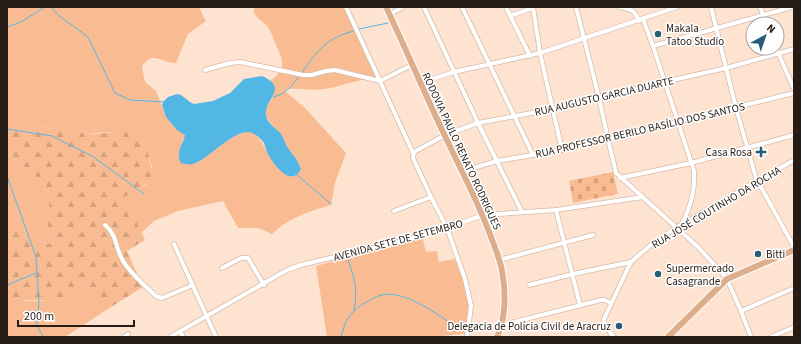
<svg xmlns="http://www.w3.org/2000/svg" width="801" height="344" font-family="'Source Sans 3',sans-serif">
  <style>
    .grass { fill: #f9bc92 }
    .forest { fill: url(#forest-firs) }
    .cemetery { fill: url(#cemetery-stones) }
    .water { fill: #53b7e6 }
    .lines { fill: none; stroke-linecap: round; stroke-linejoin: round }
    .stream { stroke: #53b7e6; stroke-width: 1 }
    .street-casing { stroke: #d6bbaa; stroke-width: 5.5 }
    .primary-casing { stroke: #fff; stroke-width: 8 }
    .street { stroke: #fff; stroke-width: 4 }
    .primary { stroke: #dcae8b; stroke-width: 6 }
    .poi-dot { fill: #265e78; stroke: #fff; stroke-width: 1.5 }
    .labels { text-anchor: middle; stroke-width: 3; stroke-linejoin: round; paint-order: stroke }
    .poi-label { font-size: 11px; fill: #261c15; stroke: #fff; text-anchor: start }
    .street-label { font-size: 11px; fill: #261c15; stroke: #fff }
  </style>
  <defs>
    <pattern id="forest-firs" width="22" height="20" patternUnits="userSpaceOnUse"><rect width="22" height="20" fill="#f9bc92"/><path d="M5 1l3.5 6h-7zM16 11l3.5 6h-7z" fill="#d5a17d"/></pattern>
    <pattern id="cemetery-stones" width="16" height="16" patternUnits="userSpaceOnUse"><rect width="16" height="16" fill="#f9bc92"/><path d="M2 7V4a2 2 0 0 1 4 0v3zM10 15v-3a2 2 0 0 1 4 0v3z" fill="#d5a17d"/></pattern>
  </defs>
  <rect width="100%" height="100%" fill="#fee3d1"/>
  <g class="grass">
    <path d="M7 7H199L206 21 188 34 176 63C161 63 153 50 142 66L145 82 156 91 166 117 185 135V138L182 141 195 164C211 154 225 140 242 133 266 123 266 176 295 176L301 169 299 164 288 148 281 135 269 121 266 115V108L273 97 274 84 270 81C288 68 283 60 275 43 273 38 271 30 267 26 263 21 257 19 254 13V7H344L378 78C360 78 343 86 325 89 313 91 301 88 288 89L285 91 305 108 346 153 335 183 331 205C308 212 290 217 272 234L258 228H238L223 201 178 211 154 221 141 233 125 197 146 185 152 167 147 149C137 144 125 136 114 133 105 131 96 134 87 134 64 132 25 118 7 137Z"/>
    <polygon points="7,154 41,181 50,194 49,232 55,245 42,242 27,234 17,221 7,215"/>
    <polygon points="422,236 426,252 437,251 439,262 455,259 469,295 471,333 432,337 327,337 316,266"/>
    <polygon points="82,283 111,307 65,337 7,337 7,307 9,307 25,299 24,301 58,300 76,286"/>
  </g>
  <path class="forest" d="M27 127C42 127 56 129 70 131 78 132 87 135 95 134 106 133 131 129 140 136 147 142 148 153 150 161 156 184 141 188 125 197L145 240 127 251 143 287 111 307 82 283 76 286 67 296 58 300H23L9 307H7V215L17 221 27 234 42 242 55 245 49 232 48 225 50 194 41 181 7 154V137L12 132Z"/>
  <polygon class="cemetery" points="613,172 618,194 573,203 569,181"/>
  <path class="water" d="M262 76C290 88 263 100 266 115 267 123 276 128 281 134 284 138 285 144 288 148 293 155 298 160 301 169 291 189 272 163 267 152 266 149 265 146 264 143 261 139 257 135 252 133 237 126 208 160 193 164 189 165 186 164 181 163 175 152 183 145 185 135L177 130 166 117 162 105 164 101 168 97 177 94 181 95 190 102 194 104 213 101 230 93 244 79Z"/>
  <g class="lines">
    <g class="stream">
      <polyline points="51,7 58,15 88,37 115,93 130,100 164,102"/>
      <polyline points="7,27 21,22 45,7"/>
      <polyline points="359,29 388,23"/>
      <path d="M301 74C317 51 326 38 354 31"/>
      <path d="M273 97C286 94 291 87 299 76"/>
      <polyline points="7,129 52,136 92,156 144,194"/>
      <polyline points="297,175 331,204"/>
      <polyline points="7,176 36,257 39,303 37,325 43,337"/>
      <path d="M348 260C355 280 358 289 354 311"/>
      <polyline points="7,285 36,273"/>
      <path d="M341 337C343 331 344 325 347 320 352 312 358 307 365 303 371 300 376 296 382 295 403 289 441 316 457 328"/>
    </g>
    <g class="street-casing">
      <g id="street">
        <polyline points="346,7 413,153"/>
        <polyline points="424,7 478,123 522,212"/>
        <polyline points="462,7 533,155"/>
        <polyline points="506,7 530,56"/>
        <polyline points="533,7 540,53 562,150"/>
        <polyline points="576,7 599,98 608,139 616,173 698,247 723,274 727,279 741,311 751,337"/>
        <path d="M619 7C631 9 634 9 639 21"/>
        <polyline points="711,7 736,108 756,178 794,247"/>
        <polyline points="760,7 767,24"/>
        <polyline points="390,14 403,7"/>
        <polyline points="510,16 533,8"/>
        <path d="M643 19 653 46 694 171C695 192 691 205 682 224"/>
        <polyline points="653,46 792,7"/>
        <polyline points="776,48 794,89"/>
        <polyline points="205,70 230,63 240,62 303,75 312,75 326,71 335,70 380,81 412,65"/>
        <polyline points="420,83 454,72 540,53 677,7"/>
        <polyline points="463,171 497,161 562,150 794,93"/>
        <polyline points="620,178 691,163 794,135"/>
        <polyline points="556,210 580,305"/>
        <polyline points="394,211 431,197"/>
        <path d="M105 225C117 235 115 246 122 259 127 269 147 288 156 296L162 298 193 285"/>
        <polyline points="174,244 216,337"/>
        <polyline points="499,260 593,235"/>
        <polyline points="222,268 241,258 248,258 264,285"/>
        <polyline points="529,285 573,274 631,262"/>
        <polyline points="741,311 794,288"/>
        <polyline points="502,325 601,300 605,300 611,303"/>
        <polyline points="180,331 183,337"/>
        <polyline points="124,337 128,334"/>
        <polyline points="170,337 287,270 301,265 417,237 447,228 483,215 556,210 643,197"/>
        <polyline points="467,337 471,306 465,279 447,228 431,197 413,158 414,152 445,135 478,123 553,109 664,82 726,68 794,49"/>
        <path d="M614 337C609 331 603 326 604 319L628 268 631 262 639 255 652 244 677 227 794 160"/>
        <polyline points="771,337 794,327"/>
      </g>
    </g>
    <g class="primary-casing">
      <g id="primary">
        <path d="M386 7C406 49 424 92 444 134 460 168 478 201 491 237 495 248 500 259 502 271 506 292 506 318 497 337"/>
        <polyline points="668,337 727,279 794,250"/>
      </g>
    </g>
    <use href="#street" class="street"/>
    <use href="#primary" class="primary"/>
  </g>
  <g class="poi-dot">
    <circle cx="658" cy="34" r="4"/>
    <path d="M759 146h4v4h4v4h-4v4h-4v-4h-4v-4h4z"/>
    <circle cx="758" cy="254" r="4"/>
    <circle cx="658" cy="274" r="4"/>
    <circle cx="619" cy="326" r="4"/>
  </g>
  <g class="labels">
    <g class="poi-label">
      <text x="666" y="32">Makala<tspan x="666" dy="13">Tatoo Studio</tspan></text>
      <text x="752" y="156" text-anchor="end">Casa Rosa</text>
      <text x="766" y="258">Bitti</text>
      <text x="666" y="272">Supermercado<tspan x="666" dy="13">Casagrande</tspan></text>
      <text x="611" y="330" text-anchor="end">Delegacia de Polícia Civil de Aracruz</text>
    </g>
    <g class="street-label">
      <text transform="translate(604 96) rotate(-13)" y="4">RUA AUGUSTO GARCIA DUARTE</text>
      <text transform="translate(640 130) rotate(-13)" y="4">RUA PROFESSOR BERILO BASÍLIO DOS SANTOS</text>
      <text transform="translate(462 151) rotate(65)" y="4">RODOVIA PAULO RENATO RODRIGUES</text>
      <text transform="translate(716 207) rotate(-31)" y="4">RUA JOSÉ COUTINHO DA ROCHA</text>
      <text transform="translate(398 240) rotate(-15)" y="4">AVENIDA SETE DE SETEMBRO</text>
    </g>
  </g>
  <rect width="801" height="344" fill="none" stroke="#261c15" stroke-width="16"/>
  <g transform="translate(765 36) rotate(40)"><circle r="19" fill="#ffffff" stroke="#a8a4a1"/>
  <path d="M0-3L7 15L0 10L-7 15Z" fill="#265e78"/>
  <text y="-6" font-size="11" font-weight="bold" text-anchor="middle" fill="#261c15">N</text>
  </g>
  <path d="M18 320v6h116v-6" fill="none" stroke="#261c15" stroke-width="2"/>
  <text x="24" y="320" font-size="12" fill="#261c15" stroke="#ffffff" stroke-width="3" paint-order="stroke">200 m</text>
</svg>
